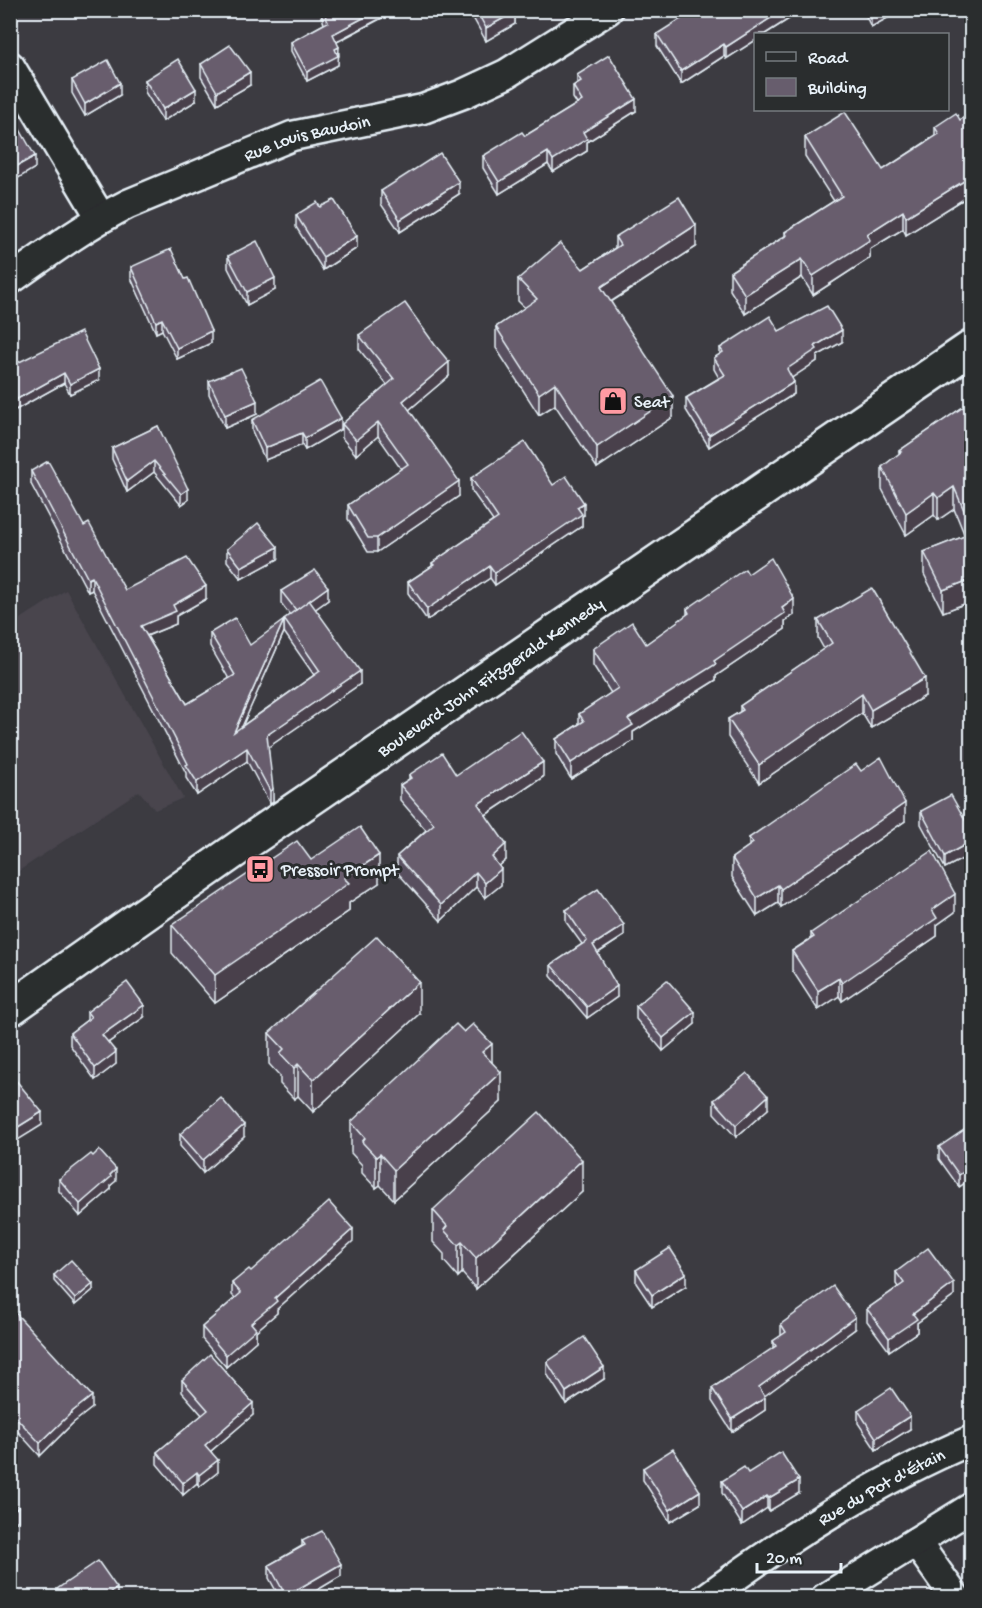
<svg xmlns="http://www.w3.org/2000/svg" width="982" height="1608" font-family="'Gochi Hand',sans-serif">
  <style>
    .built { fill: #49454e }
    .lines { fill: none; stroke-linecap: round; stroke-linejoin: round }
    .minor-casing { stroke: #e8f1f8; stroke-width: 33 }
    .major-casing { stroke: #e8f1f8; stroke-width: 38 }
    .minor { stroke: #2a2d2e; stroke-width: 28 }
    .major { stroke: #2a2d2e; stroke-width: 33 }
    .wall { fill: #59505e; stroke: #e8f1f8; stroke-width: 1.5 }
    .shaded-wall { fill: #48414c; stroke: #e8f1f8; stroke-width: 1.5 }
    .building { fill: #675d6d; stroke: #e8f1f8; stroke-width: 1.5 }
    .labels { text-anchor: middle; stroke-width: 6; stroke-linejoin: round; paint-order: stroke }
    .street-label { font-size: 18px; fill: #e8f1f8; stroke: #2a2d2e }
    .poi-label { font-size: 18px; fill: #e8f1f8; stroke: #2a2d2e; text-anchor: start }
  </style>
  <rect width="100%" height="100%" fill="#3c3b41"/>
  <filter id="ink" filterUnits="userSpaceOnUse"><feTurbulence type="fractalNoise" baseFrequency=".0167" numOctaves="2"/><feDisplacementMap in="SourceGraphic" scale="12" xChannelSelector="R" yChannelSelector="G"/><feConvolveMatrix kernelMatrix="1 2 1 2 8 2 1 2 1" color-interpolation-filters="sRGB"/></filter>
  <g filter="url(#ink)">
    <polygon class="built" points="66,590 183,798 155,810 139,791 11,876 11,625"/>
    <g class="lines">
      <g class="minor-casing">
        <g id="minor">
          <polyline points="10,66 101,218"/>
          <path id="s1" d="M10 280C48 253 86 225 128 204L292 136 423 109 463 94 506 74 608 10"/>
          <polyline points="916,1542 956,1598"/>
          <path id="s2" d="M706 1598C789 1537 877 1480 972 1440"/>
          <polyline points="825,1598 972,1507"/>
        </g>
      </g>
      <g class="major-casing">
        <g id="major">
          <path id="s3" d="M10 1009 243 845 972 347"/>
        </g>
      </g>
      <use href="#minor" class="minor"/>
      <use href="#major" class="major"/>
    </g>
    <g class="wall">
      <polygon points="320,10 397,10 337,42 339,56 338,57 338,65 307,81 291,51 291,42 324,24"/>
      <polygon points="471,10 515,10 515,24 486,41 471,14"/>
      <polygon points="803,10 726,59 724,56 681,84 657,46 657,34 691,16"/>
      <polygon points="863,10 902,10 871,27"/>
      <polygon points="201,64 250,85 217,104 201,77"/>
      <polygon points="577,75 636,111 587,142 587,151 553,172 548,164 499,194 483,168 483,156 525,136 577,104 573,98 573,86 577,83"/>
      <polygon points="72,80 120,95 85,116 72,93"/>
      <polygon points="145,80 196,101 163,121 145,92"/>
      <polygon points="972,113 972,205 967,197 906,235 903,229 870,249 870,258 813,295 802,277 745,314 730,290 730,272 785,236 785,232 834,201 805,156 805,137 883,170 935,136 935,127 960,120"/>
      <polygon points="381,191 459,194 400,232 381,204"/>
      <polygon points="320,207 357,248 323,270 296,227 296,215"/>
      <polygon points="615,237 696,247 611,302 673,417 597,468 555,405 539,415 496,348 496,327 525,308 518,301 518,279 583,269 615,248"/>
      <polygon points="228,256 275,290 247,305 228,268"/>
      <polygon points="131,267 211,343 177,359 162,330 156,333 131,278"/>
      <polygon points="779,331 842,342 817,356 817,361 792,377 794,394 709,447 686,410 686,398 719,378 714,369 714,358 720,354 720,348"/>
      <polygon points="359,335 449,376 409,410 459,496 377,552 368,552 348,519 348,505 401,469 378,436 356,455 342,438 342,424 387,385 359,349"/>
      <polygon points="10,356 15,364 99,380 70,394 64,383 10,413"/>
      <polygon points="209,381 257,414 225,428 209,394"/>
      <polygon points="972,401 972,601 943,612 924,574 924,552 965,536 954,509 938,520 934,515 906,535 882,489 882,467 899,454 899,451"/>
      <polygon points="252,420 341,429 305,450 302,445 265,460 252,431"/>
      <polygon points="158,426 188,500 181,505 154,472 127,492 112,459 112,448"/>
      <polygon points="31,471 84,526 125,590 206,599 176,616 176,624 147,636 187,704 229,679 210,646 210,633 250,645 284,632 242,726 314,675 284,632 284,619 290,615 281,603 281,591 328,600 315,609 360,684 268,747 273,802 270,804 247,761 197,795 186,778 186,773 92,590 88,592 31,484"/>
      <polygon points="471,478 553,485 584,515 582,516 582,526 495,585 490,578 427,620 408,593 408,582 432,566 432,563 493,521 471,490"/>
      <polygon points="227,549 278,559 241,579 227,561"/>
      <polygon points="748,574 794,615 785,621 785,629 716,676 716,680 633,732 633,741 571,779 556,754 556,739 579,724 579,714 611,693 593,665 593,649 646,644 687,615 687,609"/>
      <polygon points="818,620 925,696 871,728 862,713 759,783 728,737 728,719 740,712 740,706 824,649 818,638"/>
      <polygon points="861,771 905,821 781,907 778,903 757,916 732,877 732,858 749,846 749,838"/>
      <polygon points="409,775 456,775 543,777 486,815 506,860 499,866 501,885 485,898 476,887 441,921 397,872 397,856 426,830 400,800 400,785 409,779"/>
      <polygon points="921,811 972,832 972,854 945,868 921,824"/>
      <polygon points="311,860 379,883 349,903 349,911 215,1003 172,953 172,925"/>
      <polygon points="566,910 624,936 598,953 617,997 587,1018 551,976 551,965 582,944 566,922"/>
      <polygon points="955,912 937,925 937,936 842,1001 839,996 818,1010 792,970 792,951 811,938 811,933"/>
      <polygon points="636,1006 695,1024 663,1051 636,1019"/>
      <polygon points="87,1012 144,1017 108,1043 116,1064 95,1080 70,1045 70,1033 87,1020"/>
      <polygon points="419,1014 313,1112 298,1096 294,1099 280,1084 280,1076 269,1064 269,1033"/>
      <polygon points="492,1062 501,1102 394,1200 380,1185 376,1188 362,1173 362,1165 351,1153 351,1122"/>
      <polygon points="714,1100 768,1109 736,1137 714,1113"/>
      <polygon points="180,1134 244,1137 203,1173 180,1146"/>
      <polygon points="972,1134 972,1178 959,1187 939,1159 939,1147"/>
      <polygon points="59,1179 116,1181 111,1185 111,1189 80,1216 59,1191"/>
      <polygon points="582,1192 476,1289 462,1273 458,1277 444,1261 444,1254 433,1242 433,1210"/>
      <polygon points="353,1241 277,1309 277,1313 256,1331 256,1341 226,1367 202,1339 202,1327 235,1298 232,1295 232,1283 251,1271"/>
      <polygon points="636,1270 686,1286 652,1307 636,1283"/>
      <polygon points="896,1272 954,1296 917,1323 917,1332 889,1351 867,1321 867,1309 898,1287 896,1284"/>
      <polygon points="54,1275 93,1290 75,1305 54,1281"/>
      <polygon points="10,1307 92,1408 73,1423 40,1456 10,1423"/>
      <polygon points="781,1324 855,1329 764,1396 765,1410 732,1432 712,1401 712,1388 773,1349 773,1341 781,1336"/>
      <polygon points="547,1362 604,1379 566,1404 547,1374"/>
      <polygon points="182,1380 253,1415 211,1451 218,1472 199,1487 197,1483 183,1495 157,1464 157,1452 202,1415 182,1392"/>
      <polygon points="858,1410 910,1429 876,1450 858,1423"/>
      <polygon points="643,1468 700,1504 670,1522 643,1480"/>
      <polygon points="722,1481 799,1493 769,1511 767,1508 742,1525 722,1493"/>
      <polygon points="302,1541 341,1576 304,1598 280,1598 269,1578 269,1565 302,1546"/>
      <polygon points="57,1589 117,1598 57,1598"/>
    </g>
    <g class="shaded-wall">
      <polygon points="378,10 397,10 333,43 333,34"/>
      <polygon points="783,10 803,10 765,34 756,34 756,40 726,59 726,47"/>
      <polygon points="879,10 902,10 871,27 871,15"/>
      <polygon points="515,12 515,24 486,41 486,28"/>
      <polygon points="724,44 724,56 681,84 681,71"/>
      <polygon points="339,47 338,65 307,81 307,72 335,49"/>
      <polygon points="250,72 250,85 217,104 217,92"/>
      <polygon points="120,83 120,95 85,116 85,104"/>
      <polygon points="196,89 196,101 163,121 163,109"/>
      <polygon points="636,99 636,111 587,142 587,151 553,172 553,160 583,132"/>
      <polygon points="548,152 548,164 499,194 499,182"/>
      <polygon points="35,156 35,168 10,183 10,170"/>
      <polygon points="967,179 967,197 906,235 906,217"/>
      <polygon points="459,182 459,194 400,232 400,220"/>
      <polygon points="903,211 903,229 870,249 870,258 813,295 813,276 867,234"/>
      <polygon points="696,225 696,247 601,308 601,287"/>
      <polygon points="357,236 357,248 323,270 323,257"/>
      <polygon points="802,259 802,277 745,314 745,295"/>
      <polygon points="275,278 275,290 247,305 247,292"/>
      <polygon points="162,319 162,330 156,333 156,322"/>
      <polygon points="842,330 842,342 817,356 817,361 787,381 787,369 815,346"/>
      <polygon points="211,331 211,343 177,359 177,348"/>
      <polygon points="449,362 449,376 403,415 403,401"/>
      <polygon points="99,369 99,380 70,394 70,384"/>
      <polygon points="64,373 64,383 10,413 10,403"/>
      <polygon points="794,382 794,394 709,447 709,435"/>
      <polygon points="555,383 555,405 539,415 539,394"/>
      <polygon points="673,396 673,417 597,468 597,447"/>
      <polygon points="257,401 257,414 225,428 225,415"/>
      <polygon points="341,418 341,429 305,450 305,438"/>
      <polygon points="378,422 378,436 356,455 356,440"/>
      <polygon points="302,433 302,445 265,460 265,448"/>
      <polygon points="154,461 154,472 127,492 127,481"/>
      <polygon points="459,481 459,496 377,552 377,538"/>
      <polygon points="954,487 954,509 938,520 938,498"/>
      <polygon points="188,489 188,500 181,505 181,494"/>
      <polygon points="934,493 934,515 906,535 906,513"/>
      <polygon points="584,503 584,515 582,516 582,526 495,585 495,573"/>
      <polygon points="278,547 278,559 241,579 241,567"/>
      <polygon points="490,566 490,578 427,620 427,609"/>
      <polygon points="92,577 92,590 88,592 88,579"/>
      <polygon points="972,579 972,601 943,612 943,590"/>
      <polygon points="206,586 206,599 176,616 176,624 141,638 141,626 173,605"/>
      <polygon points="328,587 328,600 296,623 296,610"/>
      <polygon points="794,599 794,615 785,621 785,629 716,676 716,680 633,732 633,741 571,779 571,763 628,719 714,661"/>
      <polygon points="284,620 284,632 234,745 234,732"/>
      <polygon points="360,671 360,684 267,748 267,735"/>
      <polygon points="925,678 925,696 871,728 871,710"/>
      <polygon points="862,694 862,713 759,783 759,765"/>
      <polygon points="247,748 247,761 197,795 197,782"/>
      <polygon points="543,762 543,777 478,820 478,804"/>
      <polygon points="273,789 273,802 270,804 270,791"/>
      <polygon points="905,803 905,821 781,907 781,889"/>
      <polygon points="972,841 972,854 945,868 945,856"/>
      <polygon points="506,844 506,860 492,872 492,857"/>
      <polygon points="379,855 379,883 349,903 349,911 215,1003 215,975 344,878"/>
      <polygon points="501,869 501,885 485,898 485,883"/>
      <polygon points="476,872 476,887 441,921 441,905"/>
      <polygon points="778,885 778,903 757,916 757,898"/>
      <polygon points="955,894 955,912 937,925 937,936 842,1001 842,983 932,910"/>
      <polygon points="624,925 624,936 593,956 593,945"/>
      <polygon points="839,978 839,996 818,1010 818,991"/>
      <polygon points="419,982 419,1014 313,1112 313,1080"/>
      <polygon points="617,986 617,997 587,1018 587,1007"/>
      <polygon points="144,1005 144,1017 102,1047 102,1035"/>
      <polygon points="695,1012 695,1024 663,1051 663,1038"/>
      <polygon points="492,1044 492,1075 482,1052"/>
      <polygon points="116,1052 116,1064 95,1080 95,1068"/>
      <polygon points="298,1064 298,1096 294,1099 294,1068"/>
      <polygon points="501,1072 501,1102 394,1200 394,1170"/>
      <polygon points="768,1096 768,1109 736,1137 736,1125"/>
      <polygon points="42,1112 42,1125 10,1145 10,1132"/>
      <polygon points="244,1125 244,1137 203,1173 203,1160"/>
      <polygon points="380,1154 380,1185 376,1188 376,1157"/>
      <polygon points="582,1160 582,1192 476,1289 476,1258"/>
      <polygon points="972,1166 972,1178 959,1187 959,1175"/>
      <polygon points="116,1169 116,1181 111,1185 111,1189 80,1216 80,1204"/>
      <polygon points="353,1229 353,1241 277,1309 277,1313 256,1331 256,1341 226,1367 226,1355 251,1323 275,1298"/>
      <polygon points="462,1242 462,1273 458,1277 458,1245"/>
      <polygon points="686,1273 686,1286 652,1307 652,1295"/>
      <polygon points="954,1283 954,1296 917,1323 917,1332 889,1351 889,1338 913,1314"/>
      <polygon points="93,1284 93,1290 75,1305 75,1299"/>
      <polygon points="855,1317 855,1329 759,1400 759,1387"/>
      <polygon points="604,1367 604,1379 566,1404 566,1392"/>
      <polygon points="92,1396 92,1408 73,1423 40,1456 40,1443 73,1411"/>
      <polygon points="765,1398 765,1410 732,1432 732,1419"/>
      <polygon points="253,1403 253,1415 205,1456 205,1445"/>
      <polygon points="910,1416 910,1429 876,1450 876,1438"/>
      <polygon points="218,1460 218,1472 199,1487 199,1475"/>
      <polygon points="197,1472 197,1483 183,1495 183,1483"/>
      <polygon points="799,1480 799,1493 769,1511 769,1498"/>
      <polygon points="700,1491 700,1504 670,1522 670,1510"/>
      <polygon points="767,1496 767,1508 742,1525 742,1512"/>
      <polygon points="18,1507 18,1520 10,1526 10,1513"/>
      <polygon points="341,1564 341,1576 304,1598 286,1598 286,1596"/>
      <polygon points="117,1588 117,1598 103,1598"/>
    </g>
    <g class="building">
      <polygon points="323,10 378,10 333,34 339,47 335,49 338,56 307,72 291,42 328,22"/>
      <polygon points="476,10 515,10 515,12 486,28"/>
      <polygon points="699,10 783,10 726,47 724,44 681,71 657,34 690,13 691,16"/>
      <polygon points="869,10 879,10 871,15"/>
      <polygon points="230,45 250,72 217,92 201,64"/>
      <polygon points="609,55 636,99 583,132 587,139 553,160 548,152 499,182 483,156 522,132 525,136 582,101 573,86 581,81 577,75"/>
      <polygon points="178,59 196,89 163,109 145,80"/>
      <polygon points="108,60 120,83 85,104 72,80"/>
      <polygon points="845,112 883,170 939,134 935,127 956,113 960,120 972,113 972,187 967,179 906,217 903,211 867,234 870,240 813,276 802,259 745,295 730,272 787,235 785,232 842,196 805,137"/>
      <polygon points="18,126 35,156 10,170 10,130"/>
      <polygon points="440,153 459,182 400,220 381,191"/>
      <polygon points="679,197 696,225 601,287 673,396 597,447 555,383 539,394 496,327 537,299 518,279 560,243 583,269 620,245 615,237"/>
      <polygon points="334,200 357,236 323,257 296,215 317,202 320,207"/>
      <polygon points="257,241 275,278 247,292 228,256"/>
      <polygon points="171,249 185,279 188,278 211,331 177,348 162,319 156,322 131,267"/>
      <polygon points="405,303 435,345 449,362 403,401 459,481 377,538 368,538 348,505 408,464 378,422 356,440 342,424 394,379 359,335"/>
      <polygon points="827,306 842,330 815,346 817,349 787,369 794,382 709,435 686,398 725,375 714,358 723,352 720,348 770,316 779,331"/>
      <polygon points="81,332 99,369 70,384 64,373 10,403 10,356 15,364"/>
      <polygon points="241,368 257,401 225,415 209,381"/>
      <polygon points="320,381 341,418 305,438 302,433 265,448 252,420"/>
      <polygon points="972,401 972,529 954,487 938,498 934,493 906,513 882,467 901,452 899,451"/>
      <polygon points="158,426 188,489 181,494 154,461 127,481 112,448"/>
      <polygon points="525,442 553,485 566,476 584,503 577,507 582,514 495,573 490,566 427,609 408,582 434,565 432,563 498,518 471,478"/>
      <polygon points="48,461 84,526 89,523 125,590 187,558 206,586 173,605 176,611 141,626 187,704 235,675 210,633 235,618 250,645 284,620 234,732 320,671 284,619 309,600 360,671 267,735 273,789 270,791 247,748 197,782 186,765 188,764 92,577 88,579 31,471"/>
      <polygon points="258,523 278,547 241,567 227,549"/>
      <polygon points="972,533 972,579 943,590 924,552"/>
      <polygon points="771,558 794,599 782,608 785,613 714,661 716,664 628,719 633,725 571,763 556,739 584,721 579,714 618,688 593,649 632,622 646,644 689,613 687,609 745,569 748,574"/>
      <polygon points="315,570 328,587 296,610 281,591"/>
      <polygon points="872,588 925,678 871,710 862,694 759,765 728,719 743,710 740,706 832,643 818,620"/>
      <polygon points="521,731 543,762 478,804 506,844 492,857 501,869 485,883 476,872 441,905 397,856 434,824 400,785 411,778 409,775 442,753 456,775"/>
      <polygon points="881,757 905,803 781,889 778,885 757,898 732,858 753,843 749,838 856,764 861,771"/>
      <polygon points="951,795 972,832 972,841 945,856 921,811"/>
      <polygon points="360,827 379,855 344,878 349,883 215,975 172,925 297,841 311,860"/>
      <polygon points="932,851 955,894 932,910 937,918 842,983 839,978 818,991 792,951 814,937 811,933"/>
      <polygon points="598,889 624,925 593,945 617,986 587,1007 551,965 587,941 566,910"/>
      <polygon points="377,936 419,982 313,1080 298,1064 294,1068 280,1053 284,1049 269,1033"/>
      <polygon points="667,980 695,1012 663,1038 636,1006"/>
      <polygon points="127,982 144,1005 102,1035 116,1052 95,1068 70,1033 91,1017 87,1012"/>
      <polygon points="456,1024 464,1032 473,1024 492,1044 482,1052 501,1072 394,1170 380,1154 376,1157 362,1142 365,1138 351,1122"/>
      <polygon points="10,1073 42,1112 10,1132"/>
      <polygon points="747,1073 768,1096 736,1125 714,1100"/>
      <polygon points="221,1098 244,1125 203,1160 180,1134"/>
      <polygon points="539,1112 582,1160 476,1258 462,1242 458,1245 444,1230 447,1226 433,1210"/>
      <polygon points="967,1128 972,1134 972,1166 959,1175 939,1147"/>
      <polygon points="99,1150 116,1169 110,1175 111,1177 80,1204 59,1179 91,1154 93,1156"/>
      <polygon points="329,1202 353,1229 275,1298 277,1301 251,1323 256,1329 226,1355 202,1327 241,1293 232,1283 249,1269 251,1271"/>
      <polygon points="670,1248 686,1273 652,1295 636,1270"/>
      <polygon points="928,1248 954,1283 913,1314 917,1319 889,1338 867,1309 904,1283 896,1272"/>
      <polygon points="71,1260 93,1284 75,1299 54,1275"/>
      <polygon points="833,1286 855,1317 759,1387 765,1398 732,1419 712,1388 776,1346 773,1341 786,1332 781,1324"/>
      <polygon points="10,1307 92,1396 73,1411 40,1443 10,1411"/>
      <polygon points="584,1337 604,1367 566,1392 547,1362"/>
      <polygon points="210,1354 253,1403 205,1445 218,1460 199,1475 197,1472 183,1483 157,1452 208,1410 182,1380"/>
      <polygon points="891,1388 910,1416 876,1438 858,1410"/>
      <polygon points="673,1449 700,1491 670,1510 643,1468"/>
      <polygon points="781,1452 799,1480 769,1498 767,1496 742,1512 722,1481 744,1467 748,1473"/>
      <polygon points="10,1500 18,1507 10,1513"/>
      <polygon points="322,1531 341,1564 286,1596 269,1565 305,1545 302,1541"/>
      <polygon points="98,1561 117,1588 103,1598 63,1598 57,1589"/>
    </g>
  </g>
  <defs>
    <g id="shop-square" transform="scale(1.5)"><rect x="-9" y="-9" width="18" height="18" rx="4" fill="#ff9aa2" stroke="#2a2d2e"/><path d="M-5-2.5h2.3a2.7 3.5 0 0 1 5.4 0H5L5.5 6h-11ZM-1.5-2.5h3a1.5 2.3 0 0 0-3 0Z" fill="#111"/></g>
    <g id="bus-square" transform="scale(1.5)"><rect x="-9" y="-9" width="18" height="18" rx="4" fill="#ff9aa2" stroke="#2a2d2e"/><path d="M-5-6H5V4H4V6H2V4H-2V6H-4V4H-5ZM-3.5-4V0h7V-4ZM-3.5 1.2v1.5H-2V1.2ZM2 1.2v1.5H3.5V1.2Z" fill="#111"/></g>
  </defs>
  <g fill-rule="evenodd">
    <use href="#shop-square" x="613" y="401"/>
    <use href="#bus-square" x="260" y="869"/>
  </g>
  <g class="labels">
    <g class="street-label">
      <text dy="6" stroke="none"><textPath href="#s1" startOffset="332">Rue Louis Baudoin</textPath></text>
      <text dy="6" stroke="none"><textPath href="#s3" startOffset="584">Boulevard John Fitzgerald Kennedy</textPath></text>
      <text dy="6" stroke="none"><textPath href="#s2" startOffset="208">Rue du Pot d'Étain</textPath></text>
    </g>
    <g class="poi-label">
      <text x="634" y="407">Seat</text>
      <text x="281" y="875">Pressoir Prompt</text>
    </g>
  </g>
  <rect width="982" height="1608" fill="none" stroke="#2a2d2e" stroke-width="36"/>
  <rect x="18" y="18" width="946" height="1572" fill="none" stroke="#e8f1f8" stroke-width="2" filter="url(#ink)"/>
  <rect x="754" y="33" width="195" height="78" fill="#2a2d2e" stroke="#767b7f" stroke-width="1.5"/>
  <rect x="766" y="52" width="30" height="9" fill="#2a2d2e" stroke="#767b7f" stroke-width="1.5"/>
  <text x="808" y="63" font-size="18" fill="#e8f1f8">Road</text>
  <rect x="766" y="78" width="30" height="18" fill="#675d6d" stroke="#767b7f" stroke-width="1.5"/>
  <text x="808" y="93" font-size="18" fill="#e8f1f8">Building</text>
  <path d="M757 1563v9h84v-9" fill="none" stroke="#e8f1f8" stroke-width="3"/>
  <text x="766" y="1563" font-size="18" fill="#e8f1f8" stroke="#2a2d2e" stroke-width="4.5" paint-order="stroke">20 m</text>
</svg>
